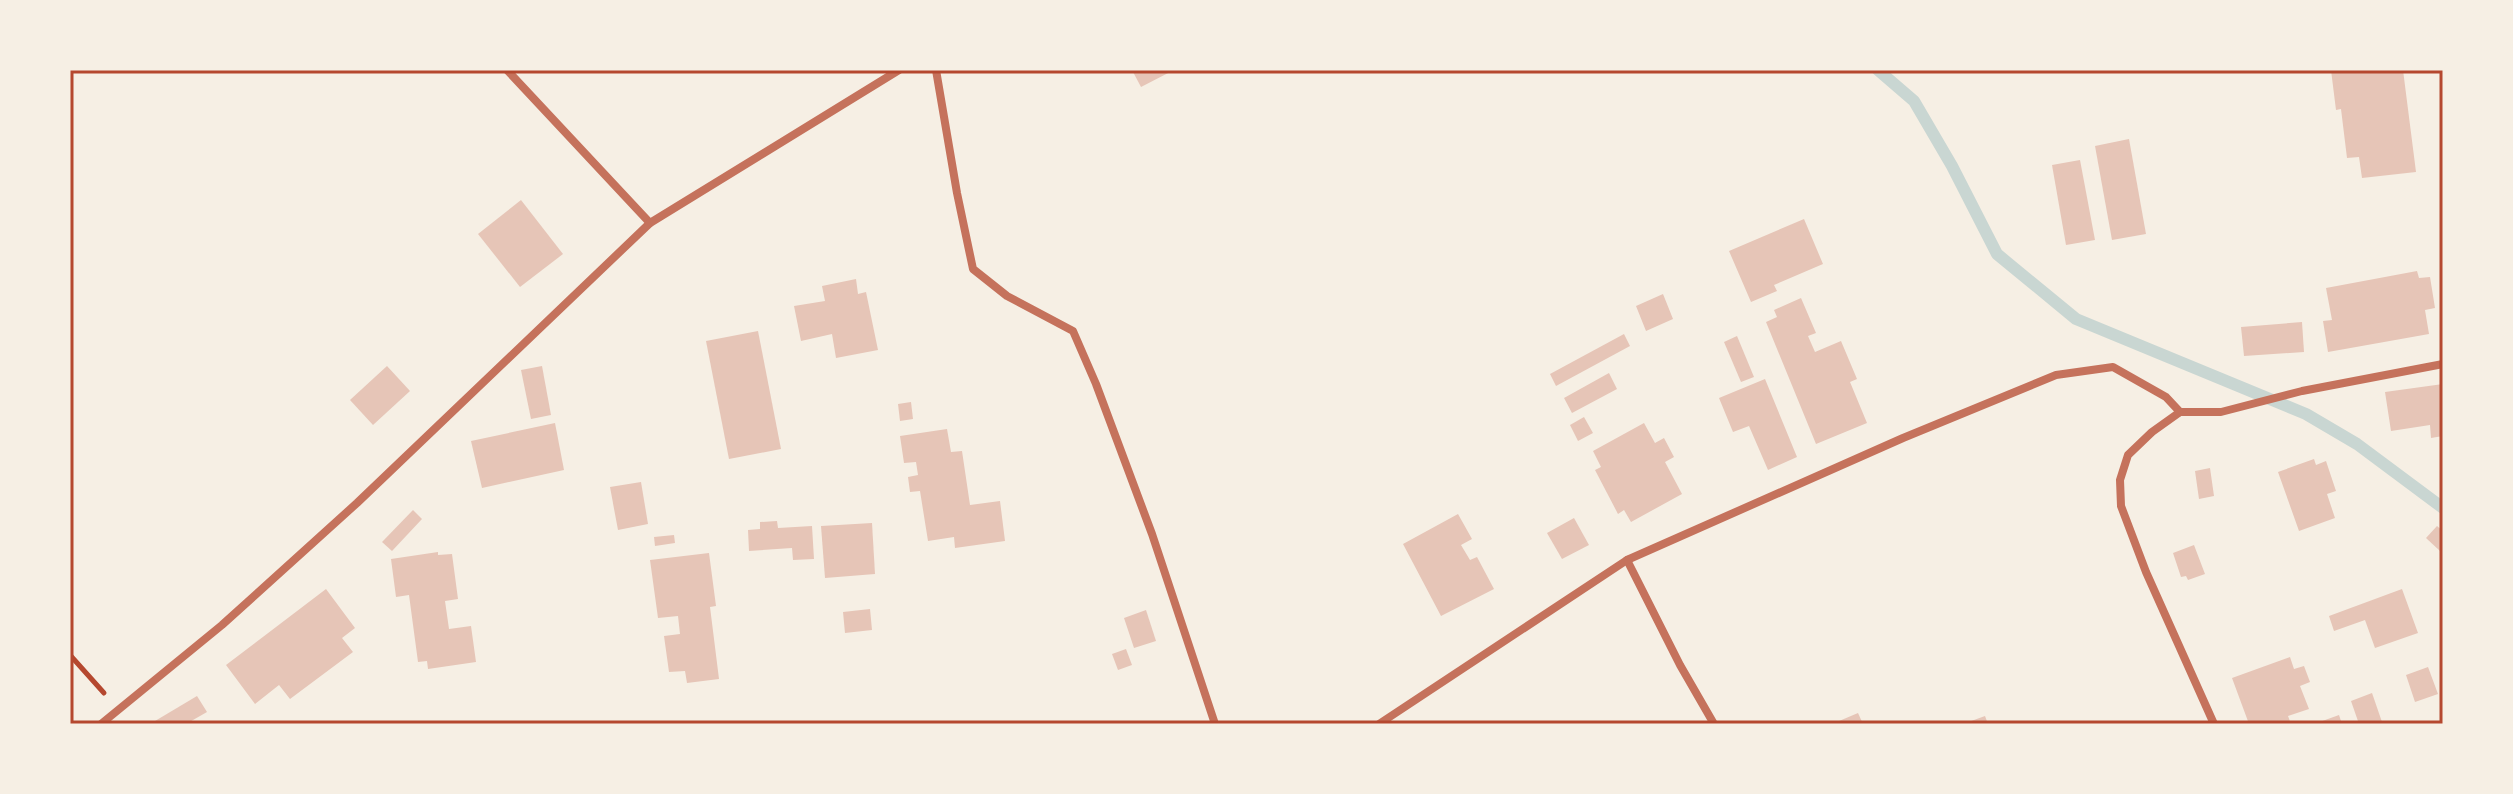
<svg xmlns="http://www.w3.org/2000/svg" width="2513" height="794" font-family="Manrope,sans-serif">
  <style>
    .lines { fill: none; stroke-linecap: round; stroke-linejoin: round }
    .stream { stroke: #c9d6d2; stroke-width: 12 }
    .building { fill: #e6c5b7 }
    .path { stroke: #b5482f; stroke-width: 5 }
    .minor { stroke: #c5725c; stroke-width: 8 }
    .neatline { fill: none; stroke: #b5482f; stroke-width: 3 }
  </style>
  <rect width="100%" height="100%" fill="#f6efe4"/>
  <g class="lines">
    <polyline class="stream" points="1878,70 1914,101 1952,166 1997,254 2076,319 2306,414 2357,444 2443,508"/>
  </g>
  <g class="building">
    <polygon points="1132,70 1174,70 1141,87"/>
    <polygon points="2331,70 2403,70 2416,172 2362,178 2359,157 2347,158 2341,109 2336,110"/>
    <polygon points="2129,139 2146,234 2112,240 2095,146"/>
    <polygon points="2080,160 2095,240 2066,245 2052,165"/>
    <polygon points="521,200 563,254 520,287 478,234"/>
    <polygon points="1804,219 1823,264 1774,285 1777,291 1751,302 1729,251"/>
    <polygon points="2417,271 2419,278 2430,277 2435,308 2425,310 2429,334 2328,352 2323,321 2332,320 2326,288"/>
    <polygon points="856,279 858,294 866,292 878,350 836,358 832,334 801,341 794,306 825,301 822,286"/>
    <polygon points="1663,294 1673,319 1646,331 1636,306"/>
    <polygon points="1801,298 1816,333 1808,336 1815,352 1841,341 1857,379 1850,382 1867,423 1816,444 1766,322 1777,317 1774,310"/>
    <polygon points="2302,322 2304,352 2244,356 2241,327"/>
    <polygon points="758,331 781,449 729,459 706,341"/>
    <polygon points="1624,334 1630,346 1556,386 1550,374"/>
    <polygon points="1737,336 1754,377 1741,382 1724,342"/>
    <polygon points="387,366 410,391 373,425 350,400"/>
    <polygon points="542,366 551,415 531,419 521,370"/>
    <polygon points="1609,373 1617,389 1572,413 1564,398"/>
    <polygon points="1765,379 1797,457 1768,470 1749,426 1733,432 1719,398"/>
    <polygon points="2443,384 2443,436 2431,438 2430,425 2391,431 2385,392"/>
    <polygon points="911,402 913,419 900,421 898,404"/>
    <polygon points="1584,417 1593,433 1578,441 1570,425"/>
    <polygon points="555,423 564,470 482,488 471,441"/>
    <polygon points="1644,423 1655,443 1664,438 1674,457 1665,462 1682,494 1631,522 1624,510 1618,514 1595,470 1601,467 1593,451"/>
    <polygon points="947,429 951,452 962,451 970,505 1000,501 1005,541 955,548 954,537 928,541 920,491 910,492 908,477 918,475 916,462 904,463 900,436"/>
    <polygon points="2314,459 2316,465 2326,461 2336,491 2327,494 2335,518 2299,531 2278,472"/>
    <polygon points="2210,468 2214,496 2199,499 2195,471"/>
    <polygon points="641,482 648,524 618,530 610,487"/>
    <polygon points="413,510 422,519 392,551 382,542"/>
    <polygon points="1458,514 1472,539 1461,545 1470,560 1477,557 1494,589 1441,616 1403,544"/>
    <polygon points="1574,518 1589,545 1562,559 1547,533"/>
    <polygon points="777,521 778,528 812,526 814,559 793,560 792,548 749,551 748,530 760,529 760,522"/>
    <polygon points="872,523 875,574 825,578 821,526"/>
    <polygon points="2437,526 2443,531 2443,547 2440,551 2426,538"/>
    <polygon points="674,535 675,543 655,546 654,537"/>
    <polygon points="2194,545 2205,574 2188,580 2186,576 2181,577 2173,553"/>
    <polygon points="438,552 438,555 452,554 458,599 445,601 449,629 471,626 476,662 428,669 427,661 418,662 409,595 396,597 391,559"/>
    <polygon points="709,553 716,606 710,607 719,679 687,683 685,671 669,672 664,636 680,634 678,616 658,618 650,560"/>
    <polygon points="326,589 355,628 342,638 353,652 290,699 279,685 255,704 226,665"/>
    <polygon points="2402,589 2418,633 2375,648 2365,620 2334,631 2329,616"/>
    <polygon points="870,609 872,630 845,633 843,612"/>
    <polygon points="1146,610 1156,641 1134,648 1124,618"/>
    <polygon points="1126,649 1132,665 1118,670 1112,654"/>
    <polygon points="2290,657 2294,669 2304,666 2310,682 2300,686 2309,709 2288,716 2291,724 2249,724 2232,678"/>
    <polygon points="2428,667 2438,694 2415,702 2406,675"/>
    <polygon points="2372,693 2382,722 2359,724 2351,701"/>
    <polygon points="197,696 207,712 186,724 150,724"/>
    <polygon points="1858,713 1863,724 1832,724"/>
    <polygon points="2339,715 2342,724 2314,724"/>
    <polygon points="1985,716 1988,724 1963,724"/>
  </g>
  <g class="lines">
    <polyline class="path" points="70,655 104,693"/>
    <g class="minor">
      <polyline points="507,70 650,223"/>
      <polyline points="936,70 957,193 973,269 1007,296 1073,331 1096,384 1152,534 1215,724"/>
      <polyline points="1627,560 1680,665 1714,724"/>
      <polyline points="101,724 222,625 357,503 650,223 899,70"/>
      <polyline points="1379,724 1627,560 1903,438 2056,375 2113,367 2166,397 2180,412"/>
      <polyline points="2214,724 2146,572 2121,506 2120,480 2128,455 2152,432 2180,412 2221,412 2302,391 2443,364"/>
    </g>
  </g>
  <rect width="2513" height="794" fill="none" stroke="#f6efe4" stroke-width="144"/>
  <rect x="72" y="72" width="2369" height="650" class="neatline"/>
</svg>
